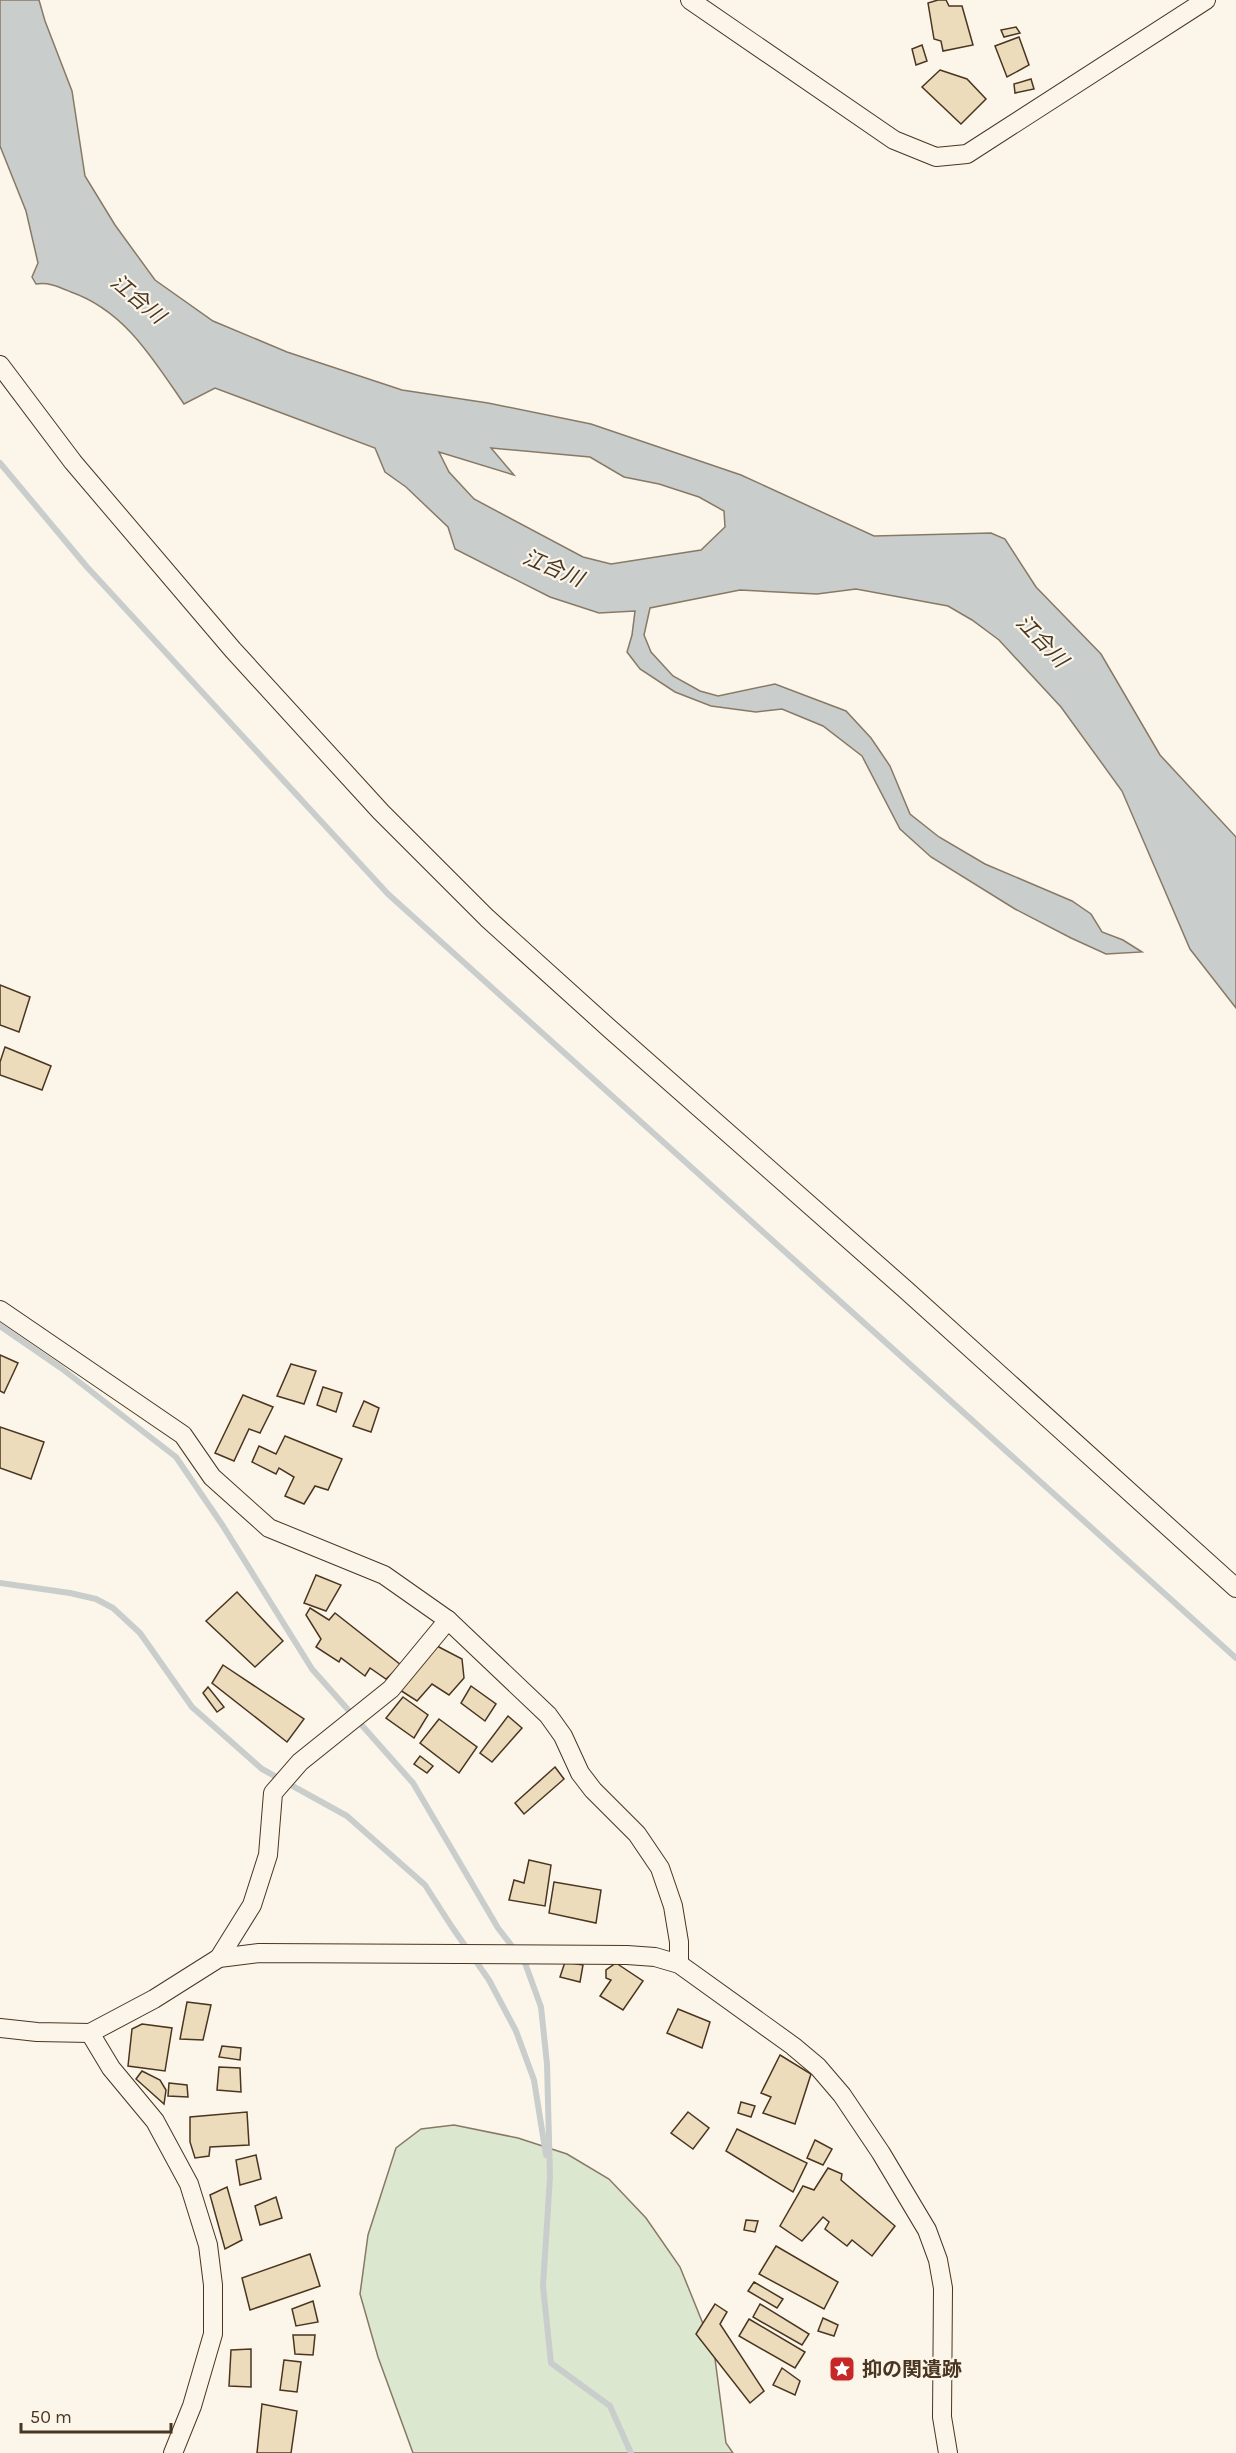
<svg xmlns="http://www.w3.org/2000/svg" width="1236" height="2453" font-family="Karla,'Noto Sans JP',sans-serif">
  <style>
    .green { fill: #dce7d0; stroke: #887966; stroke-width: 1.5 }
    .water { fill: #c9cecd; stroke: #887966; stroke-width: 1.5; fill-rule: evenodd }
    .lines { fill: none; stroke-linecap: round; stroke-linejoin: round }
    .stream { stroke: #c9cecd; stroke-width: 6 }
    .building { fill: #ecdcbc; stroke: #4a3520; stroke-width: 1.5 }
    .minor-casing { stroke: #4a3520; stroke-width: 20 }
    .minor { stroke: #fbf6e9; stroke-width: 18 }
    .labels { text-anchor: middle; stroke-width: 4.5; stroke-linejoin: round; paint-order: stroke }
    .poi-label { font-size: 20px; font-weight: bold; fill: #4a3520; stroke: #fbf6e9; text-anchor: start }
    .water-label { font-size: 21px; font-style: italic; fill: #4a3520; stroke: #fbf6e9 }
  </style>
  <rect width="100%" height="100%" fill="#fbf6e9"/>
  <polygon class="green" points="454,2125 518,2138 567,2154 609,2179 646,2218 680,2267 714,2351 726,2443 733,2453 413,2453 378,2357 360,2294 368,2235 396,2148 421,2129"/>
  <path class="water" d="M0 0H39L45 21 72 91 85 176 115 225 155 280 213 321 287 352 402 390 488 403 591 424 741 475 874 536 991 533 1005 539 1036 587 1101 654 1160 755 1236 837V1008L1190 949 1122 791 1061 707 999 640 972 620 948 606 856 589 817 594 740 590 650 608 644 635 651 652 673 676 700 691 718 696 775 684 846 711 871 738 890 766 910 814 939 837 985 864 1072 901 1091 914 1102 932 1123 940 1142 952 1106 954 1071 938 1015 909 931 857 900 829 862 756 823 726 782 709 756 712 711 706 675 692 640 669 627 652 632 635 635 611 599 613 550 597 455 549 448 527 406 487 385 472 375 448 215 388 184 404C153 359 125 311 71 292 59 287 49 282 36 284L32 277 38 263 26 211 0 146ZM491 448 590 457 624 477 659 484 699 497 724 511 725 527 701 550 611 564 583 557 474 499 449 472 439 452 514 475Z"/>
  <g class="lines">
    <g class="stream">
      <polyline points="0,463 87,567 388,894 1236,1658"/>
      <polyline points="0,1326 61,1368 176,1457 223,1526 312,1669 413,1783 498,1928 525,1963 541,2007 547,2064 550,2177 543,2286 551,2363 610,2406 631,2453"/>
      <polyline points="0,1583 70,1593 96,1599 113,1608 140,1633 192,1707 262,1769 347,1816 425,1885 452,1927 489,1980 516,2031 534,2080 546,2155"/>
    </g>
  </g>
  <g class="building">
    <polygon points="938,0 946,0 949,6 962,6 973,45 943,51 941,41 934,39 928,3"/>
    <polygon points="1016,27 1020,33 1004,37 1001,30"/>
    <polygon points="1019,37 1029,65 1007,77 995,46"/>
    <polygon points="922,45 927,61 916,65 912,49"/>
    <polygon points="940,70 967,79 986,99 961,124 922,87"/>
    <polygon points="1031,79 1034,89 1015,93 1014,84"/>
    <polygon points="0,985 30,997 19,1032 0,1025"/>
    <polygon points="5,1047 51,1066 42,1090 0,1075 0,1062"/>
    <polygon points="0,1355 18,1363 4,1393 0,1391"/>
    <polygon points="291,1364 316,1371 304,1404 277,1396"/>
    <polygon points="323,1387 342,1393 336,1412 317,1405"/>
    <polygon points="243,1395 273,1407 260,1433 249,1429 234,1461 215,1453"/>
    <polygon points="364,1401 379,1408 371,1432 353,1426"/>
    <polygon points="0,1427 44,1442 31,1479 0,1468"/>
    <polygon points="285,1436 342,1459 328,1490 315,1486 304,1504 285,1496 294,1477 279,1468 276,1474 252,1462 259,1446 276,1454"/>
    <polygon points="316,1575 341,1585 326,1611 304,1603"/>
    <polygon points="237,1592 283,1641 255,1667 206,1621"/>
    <polygon points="310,1608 329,1620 335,1613 401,1665 386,1679 370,1668 365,1676 341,1658 339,1662 316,1647 321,1639 306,1615"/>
    <polygon points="437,1646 462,1659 464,1678 449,1695 432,1684 417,1701 400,1690"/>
    <polygon points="223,1665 304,1719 287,1742 212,1683"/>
    <polygon points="471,1686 496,1704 485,1721 461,1703"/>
    <polygon points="208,1687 224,1707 217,1712 203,1693"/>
    <polygon points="403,1697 428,1715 414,1738 386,1718"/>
    <polygon points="508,1716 522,1728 492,1762 480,1753"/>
    <polygon points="439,1719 477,1747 459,1773 420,1743"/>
    <polygon points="420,1756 433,1766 427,1773 414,1764"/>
    <polygon points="555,1767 564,1779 524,1814 515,1803"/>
    <polygon points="529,1860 551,1865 545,1906 509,1900 514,1880 524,1883"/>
    <polygon points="554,1882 601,1890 596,1923 549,1913"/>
    <polygon points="565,1962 583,1965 580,1982 560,1977"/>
    <polygon points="616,1963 643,1981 623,2010 600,1996 611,1980 606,1978 606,1970"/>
    <polygon points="187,2002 211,2005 203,2040 180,2039"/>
    <polygon points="678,2009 710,2022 702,2048 667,2033"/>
    <polygon points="142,2024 172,2028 165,2071 128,2066 132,2029"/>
    <polygon points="222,2046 241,2048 240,2060 219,2057"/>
    <polygon points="780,2055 811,2074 795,2124 763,2113 771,2097 761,2093"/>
    <polygon points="219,2067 240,2068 241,2092 217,2090"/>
    <polygon points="142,2071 160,2080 166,2090 164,2104 136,2079"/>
    <polygon points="169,2083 187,2085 188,2097 168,2096"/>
    <polygon points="741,2102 755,2106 751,2117 738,2113"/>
    <polygon points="247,2112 249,2145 210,2147 209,2156 195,2158 190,2142 190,2117"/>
    <polygon points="688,2112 709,2128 693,2149 671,2133"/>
    <polygon points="737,2129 807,2163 793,2192 726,2151"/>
    <polygon points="815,2140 832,2149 823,2165 807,2158"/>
    <polygon points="256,2155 261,2179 240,2185 236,2160"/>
    <polygon points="828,2168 842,2174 841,2180 895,2226 872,2256 852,2240 847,2246 825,2229 829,2222 823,2217 802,2241 780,2226 803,2186 814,2190"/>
    <polygon points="227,2187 242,2240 225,2249 210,2195"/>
    <polygon points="276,2197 282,2218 260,2225 255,2206"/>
    <polygon points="746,2220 758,2221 755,2232 744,2230"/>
    <polygon points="776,2246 838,2282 824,2309 759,2274"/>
    <polygon points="310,2254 320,2286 250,2310 242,2278"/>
    <polygon points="754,2282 783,2299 777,2308 748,2291"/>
    <polygon points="313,2301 318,2322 296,2326 292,2309"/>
    <polygon points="715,2304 727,2312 720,2324 764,2391 750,2403 696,2334"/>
    <polygon points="760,2304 809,2334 802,2345 753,2317"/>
    <polygon points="823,2318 838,2325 834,2336 818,2331"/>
    <polygon points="749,2319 805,2352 795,2368 739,2336"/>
    <polygon points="293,2335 315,2335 313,2355 295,2354"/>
    <polygon points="251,2349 251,2387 229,2386 231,2350"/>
    <polygon points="284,2360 301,2362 297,2392 280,2390"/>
    <polygon points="782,2368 800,2381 795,2395 773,2385"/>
    <polygon points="262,2404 297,2411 291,2453 257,2453"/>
  </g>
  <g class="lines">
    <g class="minor-casing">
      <g id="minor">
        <polyline points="690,0 894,140 936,157 967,154 1206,0"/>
        <polyline points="0,365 73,462 233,650 381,812 487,918 610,1029 906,1290 1236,1588"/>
        <polyline points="0,1310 183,1435 212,1477 269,1528 384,1575 448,1620 548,1715 563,1736 580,1773 593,1790 637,1834 660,1868 673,1906 679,1942 679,1964"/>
        <polyline points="219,1958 252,1905 268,1855 273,1793 300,1762 391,1689 448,1620"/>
        <polyline points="0,2028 37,2032 90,2033 154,1999 219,1958 259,1953 627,1955 655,1957 679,1964 793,2046 818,2067 842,2095 881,2153 927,2230 938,2260 943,2288 942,2417 948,2453"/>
        <polyline points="90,2033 111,2068 155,2121 189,2184 208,2245 213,2285 213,2334 192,2406 173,2453"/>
      </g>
    </g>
    <use href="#minor" class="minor"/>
  </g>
  <defs>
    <g id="sight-square" transform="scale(1.35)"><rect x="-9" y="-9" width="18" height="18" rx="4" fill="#c62828" stroke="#fbf6e9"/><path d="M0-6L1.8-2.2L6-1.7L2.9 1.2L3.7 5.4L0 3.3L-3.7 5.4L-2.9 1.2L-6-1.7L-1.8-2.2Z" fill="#fff"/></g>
  </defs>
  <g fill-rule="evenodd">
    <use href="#sight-square" x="842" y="2369"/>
  </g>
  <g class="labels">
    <g class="poi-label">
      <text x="862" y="2376">抑の関遺跡</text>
    </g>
    <g class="water-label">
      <text transform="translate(138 299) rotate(40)" y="7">江合川</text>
      <text transform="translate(553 568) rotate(23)" y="7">江合川</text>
      <text transform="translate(1042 641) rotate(46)" y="7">江合川</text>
    </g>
  </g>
  <path d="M21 2423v9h150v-9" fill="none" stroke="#4a3520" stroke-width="3"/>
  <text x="30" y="2423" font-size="18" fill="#4a3520" stroke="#fbf6e9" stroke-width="4.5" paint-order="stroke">50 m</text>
</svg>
